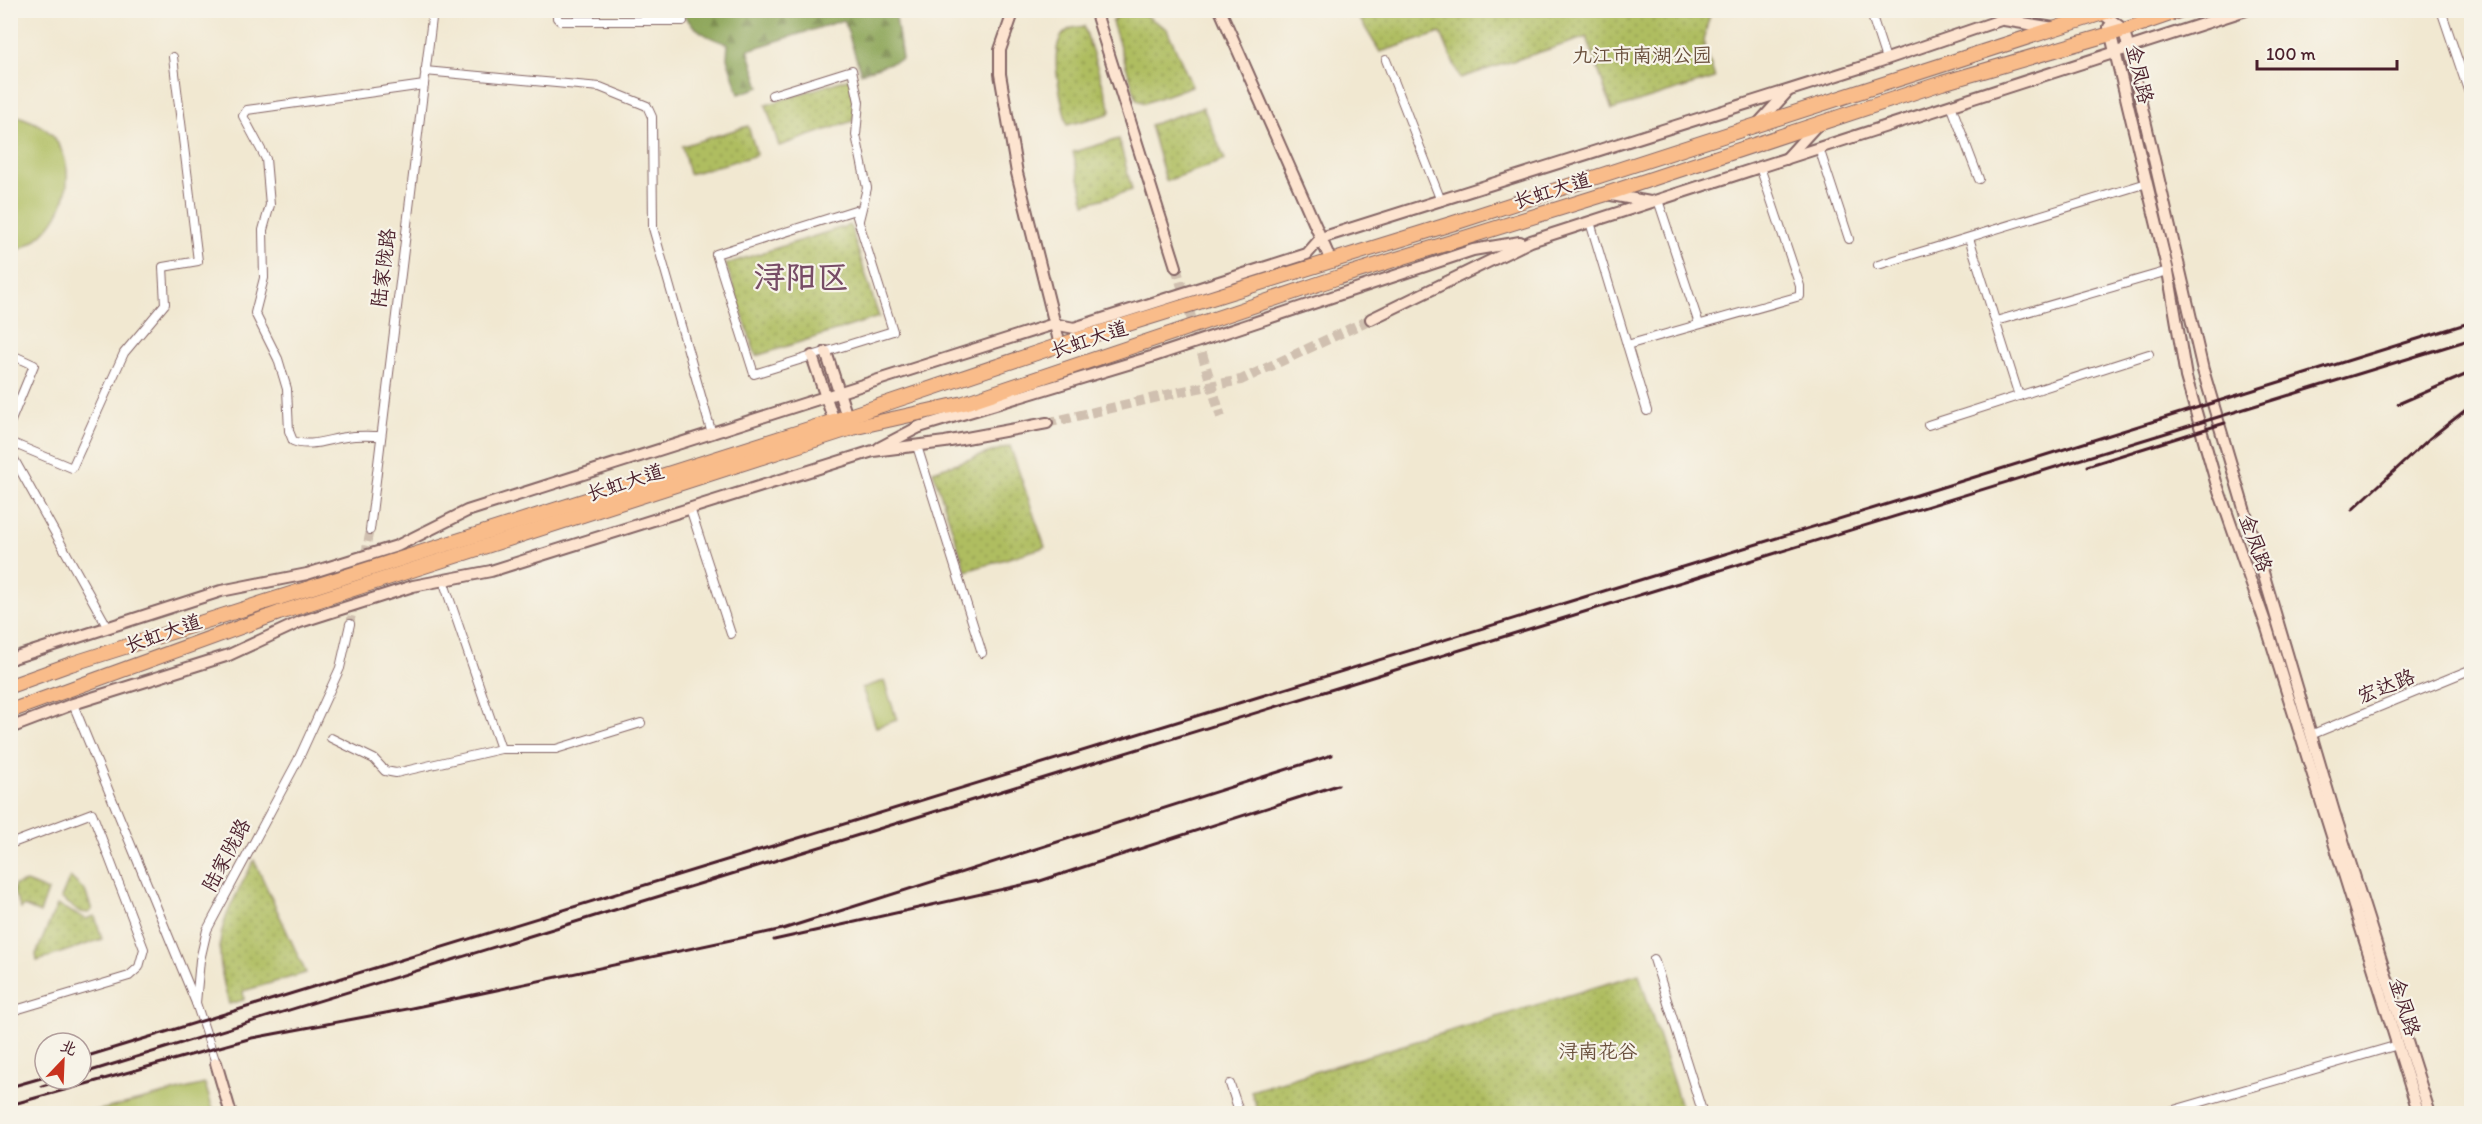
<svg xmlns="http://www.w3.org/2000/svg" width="2482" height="1124" font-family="Itim,'LXGW WenKai TC',sans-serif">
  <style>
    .grass { fill: url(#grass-dots); stroke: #7c6e46; stroke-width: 1.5 }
    .forest { fill: url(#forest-firs); stroke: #6a6240; stroke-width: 1.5 }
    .pitch { fill: #afbd60; stroke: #7c6e46; stroke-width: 1.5 }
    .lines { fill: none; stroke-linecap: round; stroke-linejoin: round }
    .street-tunnel { stroke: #d0c0b0; stroke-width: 8; stroke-dasharray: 8 4; stroke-linecap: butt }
    .secondary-tunnel { stroke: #d0c0b0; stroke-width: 10; stroke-dasharray: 10 5; stroke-linecap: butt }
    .street-casing { stroke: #846565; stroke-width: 10 }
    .secondary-casing { stroke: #846565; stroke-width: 14 }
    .highway-casing { stroke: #846565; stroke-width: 16 }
    .street { stroke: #fff; stroke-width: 8 }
    .secondary { stroke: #fde4d0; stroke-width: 10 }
    .highway { stroke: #f9bc8a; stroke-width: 14 }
    .rail { stroke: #4a1f2b; stroke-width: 3 }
    .labels { text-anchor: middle; stroke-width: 4.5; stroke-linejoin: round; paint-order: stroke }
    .park-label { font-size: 20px; fill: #684e3b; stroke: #f7f3e8 }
    .street-label { font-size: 20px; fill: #4a1f2b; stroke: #f7f3e8 }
    .town-label { font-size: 32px; font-weight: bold; fill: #774c66; stroke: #f7f3e8 }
  </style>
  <defs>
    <pattern id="grass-dots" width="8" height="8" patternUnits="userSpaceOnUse" patternTransform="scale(1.5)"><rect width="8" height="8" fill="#afbd60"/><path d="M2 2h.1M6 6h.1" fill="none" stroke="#90994f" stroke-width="1.8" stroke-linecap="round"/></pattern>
    <pattern id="forest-firs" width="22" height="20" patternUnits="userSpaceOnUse" patternTransform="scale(1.5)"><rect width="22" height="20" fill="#8ba456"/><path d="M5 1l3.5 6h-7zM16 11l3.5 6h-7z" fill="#748547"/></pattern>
  </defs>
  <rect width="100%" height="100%" fill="#f7f3e8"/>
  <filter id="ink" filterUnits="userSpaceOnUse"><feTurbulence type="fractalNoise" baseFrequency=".0167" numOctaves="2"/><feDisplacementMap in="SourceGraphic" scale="12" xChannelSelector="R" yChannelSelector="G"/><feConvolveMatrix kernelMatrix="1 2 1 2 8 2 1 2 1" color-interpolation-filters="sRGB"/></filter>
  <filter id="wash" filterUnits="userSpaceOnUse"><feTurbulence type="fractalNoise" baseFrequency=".008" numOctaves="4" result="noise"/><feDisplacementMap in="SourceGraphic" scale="24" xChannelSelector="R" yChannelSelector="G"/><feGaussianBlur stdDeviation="1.35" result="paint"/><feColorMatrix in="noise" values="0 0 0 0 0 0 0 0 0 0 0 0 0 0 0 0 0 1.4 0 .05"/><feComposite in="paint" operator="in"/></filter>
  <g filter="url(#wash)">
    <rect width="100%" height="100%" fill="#f1e8d1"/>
    <g class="grass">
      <polygon points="1355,11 1711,11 1703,41 1715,78 1612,110 1587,37 1460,78 1441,33 1380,52"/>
      <polygon points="1140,12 1167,29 1192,86 1145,103 1137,100 1112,22 1121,13"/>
      <path d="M1084 26 1111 110 1108 114 1067 125C1063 103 1043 41 1070 29 1074 27 1080 27 1084 26Z"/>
      <polygon points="850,78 855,105 853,121 779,146 766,105"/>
      <polygon points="1203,107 1225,160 1166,181 1150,125"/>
      <polygon points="748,126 757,155 689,174 682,146"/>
      <polygon points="1119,139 1132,190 1085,204 1073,152"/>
      <polygon points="850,225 879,317 756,356 726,264"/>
      <polygon points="1010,446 1045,547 966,571 933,471"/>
      <path d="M254 860 306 973 243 991 244 1000 229 1004C209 934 223 922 254 860Z"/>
      <polygon points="70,877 85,891 92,910 88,913 80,912 61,898"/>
      <polygon points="26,882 48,891 40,913 24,906 21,909 13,891 15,885"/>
      <polygon points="57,905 86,919 95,916 102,939 37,961 36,954"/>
      <polygon points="1639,974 1683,1113 1259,1113 1251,1091"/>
    </g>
    <path class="forest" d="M681 11H895L902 59 861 73 844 20 748 50 760 87 739 94 727 58 728 44C707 38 693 29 681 11Z"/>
    <g class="pitch">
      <path d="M11 113C24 119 41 123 51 134 77 164 70 207 43 233 34 242 25 249 12 252Z"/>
      <polygon points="884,681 897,720 876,727 862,688"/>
      <polygon points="205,1084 214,1113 88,1113"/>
    </g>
  </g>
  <g filter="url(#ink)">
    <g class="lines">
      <polyline class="street-tunnel" points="350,624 370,530"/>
      <g class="secondary-tunnel">
        <polyline points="1176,267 1221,417"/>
        <polyline points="1047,423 1188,390 1241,380 1371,319"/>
      </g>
      <g class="street-casing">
        <g id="street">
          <polyline points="557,10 557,18 560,21 683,21"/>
          <polyline points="660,10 661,21"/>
          <polyline points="1870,10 1886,59"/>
          <polyline points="2441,10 2472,102"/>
          <polyline points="1386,60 1441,201"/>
          <polyline points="425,71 600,87 647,106 652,117 653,228 712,434"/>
          <polyline points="772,95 852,70 859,102 856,135 867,188 859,220"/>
          <polyline points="1951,105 1979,179"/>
          <polyline points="1819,148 1849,239"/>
          <polyline points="1658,200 1699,324"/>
          <polygon points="855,210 893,331 754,374 716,254"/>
          <polyline points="1590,222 1647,411"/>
          <polyline points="1969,238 2019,396"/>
          <polyline points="1878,265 2147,183"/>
          <polyline points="1996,321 2168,271"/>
          <polyline points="1627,345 1800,296 1800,286 1760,167"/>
          <polyline points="10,354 34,365 10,423"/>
          <polyline points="1928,425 2149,354"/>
          <path d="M381 436C370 436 358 435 346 437 329 439 309 448 293 441L289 431 287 389 278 359 255 313 264 278 263 230 270 205 266 159 243 116 247 110 424 85"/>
          <polyline points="10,442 72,468 124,353 165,304 163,267 198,261 173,57"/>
          <polyline points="917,446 982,653"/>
          <polyline points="10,452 108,628"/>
          <polyline points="690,508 731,634"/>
          <polyline points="370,530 433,10"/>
          <polyline points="443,580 501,749"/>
          <polyline points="73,704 196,1003 216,1063"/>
          <polyline points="2313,734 2472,669"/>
          <polyline points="331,738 374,759 385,771 396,773 501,749 556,749 641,723"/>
          <polyline points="10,844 92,813 144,949 139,967 129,976 12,1011 10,1006"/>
          <polyline points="1654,959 1703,1114"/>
          <polyline points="196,1003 200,960 207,930 298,760 340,668 350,624"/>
          <polyline points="1230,1084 1240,1114"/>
          <polyline points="2160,1114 2398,1045"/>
        </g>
      </g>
      <g class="secondary-casing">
        <g id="secondary">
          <polyline points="1014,10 1000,50 1000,74 1017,173 1060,345"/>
          <polyline points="1095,10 1176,267"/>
          <polyline points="1220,10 1331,261"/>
          <polyline points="2102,13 2124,30 2203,370 2334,812 2430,1114"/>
          <polyline points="2004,20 2054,28"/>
          <polyline points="2109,27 2168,271 2186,377 2216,482 2266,625 2419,1114"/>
          <polyline points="1756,126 1788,91"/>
          <polyline points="1786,159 1816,126"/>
          <polyline points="1606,194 1650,202"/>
          <polyline points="1371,319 1531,241 2246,10"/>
          <polyline points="826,352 849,423"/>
          <polyline points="812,356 836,427"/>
          <polyline points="916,428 1151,357 1473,250 1520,242"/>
          <polyline points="879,448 921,426"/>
          <polyline points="10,659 221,591 307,574 397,546 467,511 1054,324 1074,328 1307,254 1321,238 1872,64 2030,10"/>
          <polyline points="10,728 73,704 229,655 300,622 413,586 491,571 873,451 945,442 1047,423"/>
          <polyline points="216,1063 231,1114"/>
        </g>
      </g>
      <g class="highway-casing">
        <g id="highway">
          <polyline points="10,686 71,664 834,421 1060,345 1454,223 2112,10"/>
          <polyline points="10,711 279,613 852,428 964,403 1339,277 1606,194 1942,83 2124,30 2182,10"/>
        </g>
      </g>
      <use href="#street" class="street"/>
      <use href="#secondary" class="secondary"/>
      <use href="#highway" class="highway"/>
      <g class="rail">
        <polyline points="2398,404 2472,372"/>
        <polyline points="2087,466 2225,423"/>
        <polyline points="2352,510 2429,439 2472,405"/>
        <polyline points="774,940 1040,881 1338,785"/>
        <polyline points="81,1058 1917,495 2472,322"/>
        <polyline points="81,1074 2472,339"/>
        <polyline points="42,1086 66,1079"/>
        <polyline points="10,1087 45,1077"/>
        <polyline points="10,1105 252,1038 407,1009 783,929 1332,755"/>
      </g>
    </g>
  </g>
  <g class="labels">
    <g class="park-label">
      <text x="1642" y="62">九江市南湖公园</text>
      <text x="1598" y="1058">浔南花谷</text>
    </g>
    <g class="street-label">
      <text transform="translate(2140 74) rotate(77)" y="7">金凤路</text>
      <text transform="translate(1552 190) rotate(-17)" y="7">长虹大道</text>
      <text transform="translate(383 268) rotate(-83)" y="7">陆家陇路</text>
      <text transform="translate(1089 339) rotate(-18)" y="7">长虹大道</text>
      <text transform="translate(625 482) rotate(-18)" y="7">长虹大道</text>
      <text transform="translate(2256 543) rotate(70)" y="7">金凤路</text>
      <text transform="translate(163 633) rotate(-19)" y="7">长虹大道</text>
      <text transform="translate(2386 686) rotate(-22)" y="7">宏达路</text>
      <text transform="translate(226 855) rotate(-62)" y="7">陆家陇路</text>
      <text transform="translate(2405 1007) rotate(73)" y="7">金凤路</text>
    </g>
    <g class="town-label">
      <text x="801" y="288">浔阳区</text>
    </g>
  </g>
  <rect width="2482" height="1124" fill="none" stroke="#f7f3e8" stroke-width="36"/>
  <g transform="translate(63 1061) rotate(23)"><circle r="28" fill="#f7f3e8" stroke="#b29e9c" stroke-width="1.5"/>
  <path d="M0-4.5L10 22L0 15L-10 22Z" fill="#c8321e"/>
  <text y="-9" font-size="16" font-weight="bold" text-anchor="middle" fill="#4a1f2b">北</text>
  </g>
  <path d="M2257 60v9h140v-9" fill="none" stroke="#4a1f2b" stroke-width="3"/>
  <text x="2266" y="60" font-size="18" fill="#4a1f2b" stroke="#f7f3e8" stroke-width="4.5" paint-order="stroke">100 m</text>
</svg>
